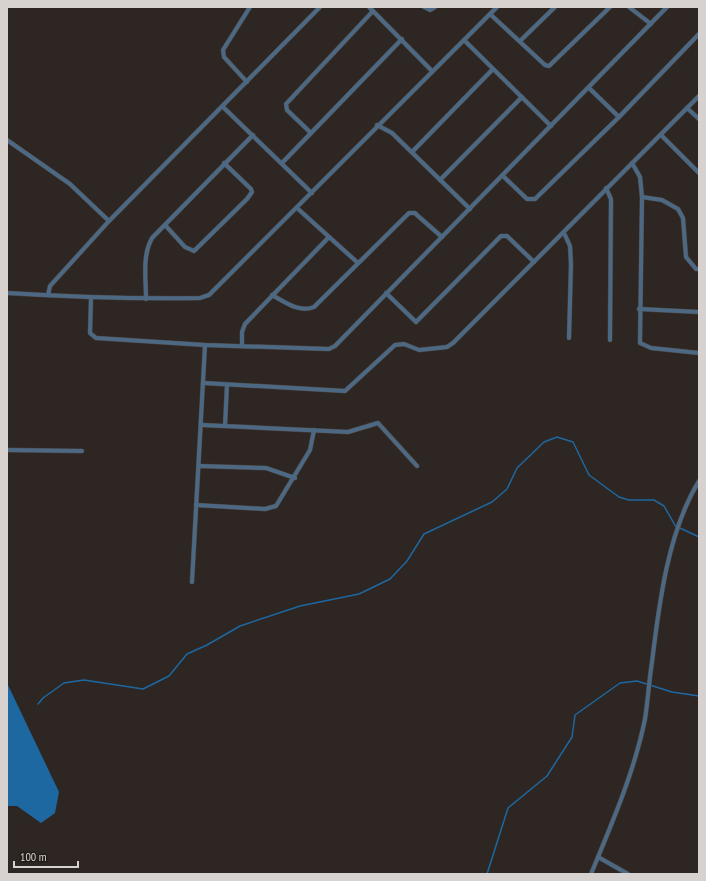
<svg xmlns="http://www.w3.org/2000/svg" width="706" height="881" font-family="'PT Sans Narrow',sans-serif">
  <style>
    .water { fill: #1e68a2 }
    .lines { fill: none; stroke-linecap: round; stroke-linejoin: round }
    .stream { stroke: #1e68a2; stroke-width: 1.5 }
    .minor-casing { stroke: #48423e; stroke-width: 5 }
    .minor { stroke: #4d6882; stroke-width: 4 }
  </style>
  <rect width="100%" height="100%" fill="#2d2622"/>
  <polygon class="water" points="7,683 59,792 55,813 41,823 17,806 7,806"/>
  <g class="lines">
    <g class="stream">
      <polyline points="680,528 699,537"/>
      <polyline points="38,704 43,698 64,683 84,680 143,689 169,676 187,654 207,645 240,626 300,606 359,594 390,579 407,561 424,534 492,502 507,489 517,468 544,442 557,437 573,442 589,475 619,497 629,500 654,500 664,506 676,527"/>
      <polyline points="487,874 508,808 547,776 572,737 575,715 620,683 637,681 672,692 699,696"/>
    </g>
    <g class="minor-casing">
      <g id="minor">
        <polyline points="369,7 432,71"/>
        <polyline points="424,7 430,10 435,7"/>
        <polyline points="629,7 651,24"/>
        <polyline points="490,14 545,65 549,66 610,7"/>
        <polyline points="465,41 551,126"/>
        <polyline points="520,41 555,7"/>
        <polyline points="247,82 224,57 223,50 250,7"/>
        <polyline points="589,88 619,117"/>
        <polyline points="223,107 312,193"/>
        <polyline points="687,108 699,119"/>
        <polyline points="377,125 392,133 470,209"/>
        <polyline points="311,133 287,110 286,104 373,11"/>
        <polyline points="661,135 699,173"/>
        <polyline points="7,140 70,184 109,221"/>
        <polyline points="412,152 493,69"/>
        <polyline points="282,163 402,39"/>
        <polyline points="632,163 640,177 642,197 640,343 651,348 699,353"/>
        <polyline points="503,176 527,199 535,199 619,117 699,34"/>
        <polyline points="440,180 522,97"/>
        <polyline points="606,188 611,199 610,340"/>
        <polyline points="642,197 662,200 678,209 683,218 686,257 696,269 699,269"/>
        <polyline points="297,208 358,263"/>
        <polyline points="165,225 185,247 194,251 247,199 252,192 251,189 224,163"/>
        <polyline points="564,233 570,246 571,264 569,338"/>
        <path d="M7 293C72 297 136 299 200 298L209 295 497 7"/>
        <polyline points="386,293 416,322 501,236 507,236 534,262"/>
        <polyline points="48,295 50,286 109,221 320,7"/>
        <path d="M272 295C285 302 299 313 314 307L409 213H415L418 216 442 237"/>
        <polyline points="91,298 90,333 96,338 205,345 329,349 335,346 667,7"/>
        <path d="M146 299C146 278 142 256 152 238L253 135"/>
        <polyline points="639,309 699,312"/>
        <polyline points="242,345 242,332 245,324 329,237"/>
        <polyline points="204,383 345,391 395,345 404,344 419,350 447,347 453,343 699,96"/>
        <polyline points="202,425 348,432 378,423 417,466"/>
        <polyline points="225,426 227,385"/>
        <polyline points="7,450 82,451"/>
        <polyline points="199,466 266,468 295,478"/>
        <polyline points="196,505 265,509 276,506 310,450 314,430"/>
        <polyline points="192,582 205,345"/>
        <polyline points="598,857 628,874"/>
        <path d="M591 874C612 823 634 773 645 719 648 700 649 681 652 662 659 604 668 531 699 481"/>
      </g>
    </g>
    <use href="#minor" class="minor"/>
  </g>
  <rect width="706" height="881" fill="none" stroke="#d7d2cf" stroke-width="16"/>
  <path d="M14 861v6h64v-6" fill="none" stroke="#d7d2cf" stroke-width="2"/>
  <text x="20" y="861" font-size="12" fill="#d7d2cf" stroke="#231d18" stroke-width="3" paint-order="stroke">100 m</text>
</svg>
